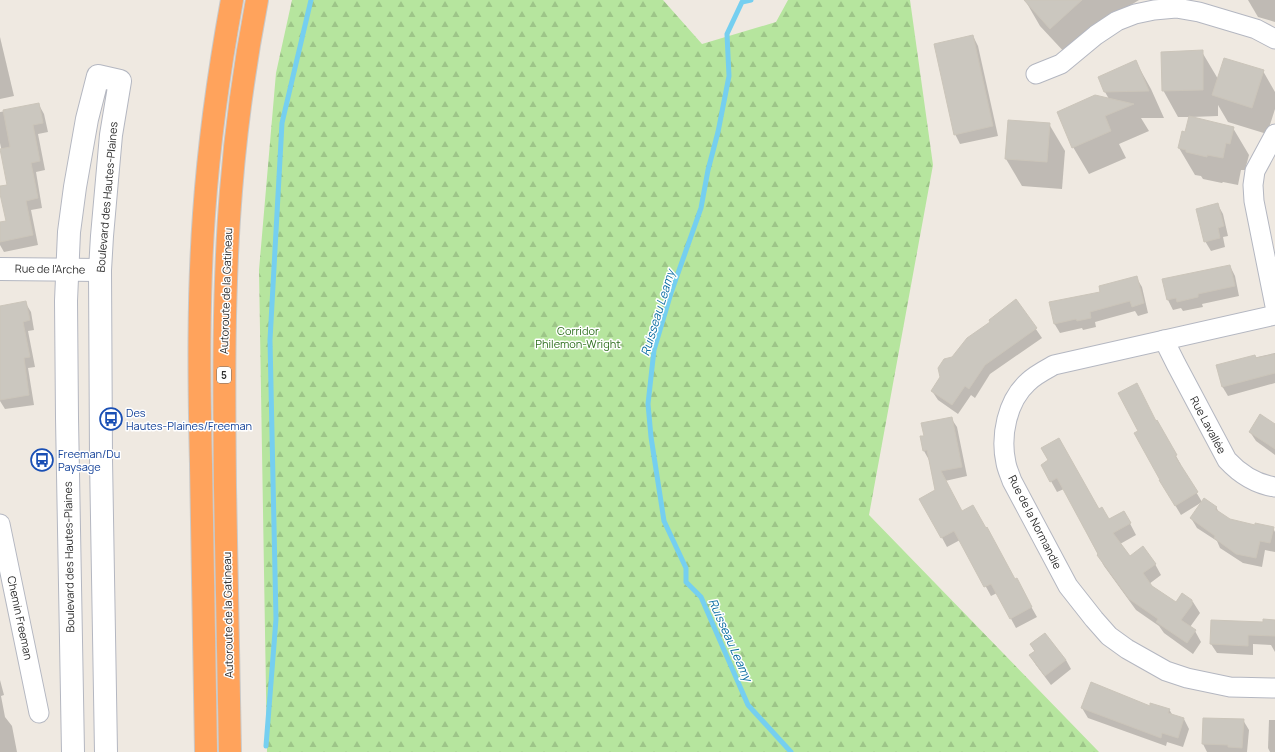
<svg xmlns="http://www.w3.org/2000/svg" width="1275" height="752" font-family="Manrope,sans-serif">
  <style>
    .forest { fill: url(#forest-firs) }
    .shadow { fill: #0003 }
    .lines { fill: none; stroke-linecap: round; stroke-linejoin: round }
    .stream { stroke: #75cff0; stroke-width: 5 }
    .building { fill: #cbc7bf; stroke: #cbc5ba }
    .street-casing { stroke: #b4b7c1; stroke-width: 21 }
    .secondary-casing { stroke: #b4b7c1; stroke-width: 24 }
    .highway-casing { stroke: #c9c9c9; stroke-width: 24 }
    .street { stroke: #fff; stroke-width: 19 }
    .secondary { stroke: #fff; stroke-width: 22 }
    .highway { stroke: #ffa35c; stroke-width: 22 }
    .labels { text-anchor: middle; stroke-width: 3; stroke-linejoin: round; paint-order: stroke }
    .shield { fill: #fff; stroke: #6d6d6d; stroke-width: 1 }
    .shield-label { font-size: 10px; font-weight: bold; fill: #2e2e2e }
    .street-label { font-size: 11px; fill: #2e2e2e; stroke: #fff }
    .park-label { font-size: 11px; fill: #2c6e1b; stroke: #fff }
    .transit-label { font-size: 11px; fill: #164399; stroke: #fff; text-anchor: start }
    .water-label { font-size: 12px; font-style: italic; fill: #0d6fa3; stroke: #fff }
  </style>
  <defs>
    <pattern id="forest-firs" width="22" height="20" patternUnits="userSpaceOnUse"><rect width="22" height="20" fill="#b6e59e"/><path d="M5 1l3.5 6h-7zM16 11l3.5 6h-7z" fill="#9dc588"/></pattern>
  </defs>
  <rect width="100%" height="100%" fill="#efe9e1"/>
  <polygon class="forest" points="292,0 663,0 702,44 776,22 788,0 910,0 933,165 869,515 1099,752 267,752 259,270 276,73"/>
  <g class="shadow">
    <polygon points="1025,0 1139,0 1103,22 1067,55 1040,26"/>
    <polygon points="1248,0 1275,0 1275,22 1258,17"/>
    <polygon points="973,36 978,46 998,136 960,144 955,134"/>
    <polygon points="0,37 14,96 0,99"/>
    <polygon points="1202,52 1218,79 1263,71 1275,92 1275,109 1267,134 1228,122 1218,105 1218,116 1191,117 1233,128 1249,155 1245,170 1241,170 1238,185 1223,182 1222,183 1203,179 1201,176 1195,175 1179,148 1186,133 1190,117 1178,117 1163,90"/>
    <polygon points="1136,62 1151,89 1164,118 1141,118 1149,131 1119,144 1126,158 1089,174 1073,147 1109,99 1105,92"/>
    <polygon points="39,105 44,114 48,132 38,134 45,170 36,172 42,208 31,210 38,245 4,252 0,245 0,223 7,221 0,187 9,185 0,143 0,112"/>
    <polygon points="1049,124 1065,151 1062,189 1022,186 1006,159"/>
    <polygon points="1218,205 1223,214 1228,236 1223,237 1225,247 1211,251 1205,241"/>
    <polygon points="1230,266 1235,276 1239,296 1202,304 1203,307 1183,311 1181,308 1173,310 1168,300 1163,280"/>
    <polygon points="1136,277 1142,287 1148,313 1138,316 1135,311 1095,322 1096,327 1083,330 1082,328 1060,333 1054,323 1102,292"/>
    <polygon points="1016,300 1042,338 990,374 975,398 971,395 958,414 938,400 932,391 953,358"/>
    <polygon points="25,302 31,312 34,330 28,331 35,367 28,368 34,405 5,409 0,401 0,307"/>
    <polygon points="1275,353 1275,383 1228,396 1222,386 1217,366"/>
    <polygon points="951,418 957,427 967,476 945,481 962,512 1015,580 1016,580 1037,617 1016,628 997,593 991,596 960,540 947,547 921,499 936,491 929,460 924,451 925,436"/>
    <polygon points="1157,421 1181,465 1180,465 1202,502 1181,515 1166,490 1139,431"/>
    <polygon points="1275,425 1275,455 1256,441 1250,432"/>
    <polygon points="1042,465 1098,510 1108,520 1124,512 1136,535 1120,544 1130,557 1155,564 1161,575 1149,584 1151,587 1176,604 1182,594 1193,602 1200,613 1190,627 1195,631 1201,642 1193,654 1164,633 1159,626 1136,610 1104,566 1064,489 1057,492"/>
    <polygon points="1216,507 1220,514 1229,520 1255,526 1273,528 1275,532 1275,552 1265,550 1262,567 1243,563 1220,548 1217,541 1197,528 1191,518"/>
    <polygon points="1275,621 1275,652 1271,645 1253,644 1253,655 1217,653 1211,644 1264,623"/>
    <polygon points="1031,645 1066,660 1071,669 1051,685 1036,665 1030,655 1035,652"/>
    <polygon points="0,680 4,695 1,696 5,717 12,726 17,752 0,752"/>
    <polygon points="1150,707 1169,709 1173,716 1184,719 1189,729 1183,747 1167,742 1166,746 1088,718 1082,708"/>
    <polygon points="1203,719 1243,720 1249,730 1247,752 1207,752 1203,744"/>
    <polygon points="1269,720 1275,720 1275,752 1270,752 1268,748"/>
  </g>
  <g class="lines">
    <g class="stream">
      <polyline points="751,0 742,2 727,34 729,76 718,132 708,170 701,208 671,293 654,350 648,404 651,437 664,521 686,568 686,582 701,597 748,705 791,752"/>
      <polyline points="266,746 276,619 270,340 282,123 311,0"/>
    </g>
  </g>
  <g class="building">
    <polygon points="1024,0 1082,0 1050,29"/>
    <polygon points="973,35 993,126 954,135 934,44"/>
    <polygon points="1203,50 1203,90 1162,91 1161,52"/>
    <polygon points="1224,58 1264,70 1252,108 1212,95"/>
    <polygon points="1136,60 1149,91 1104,92 1098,77"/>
    <polygon points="1095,95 1134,104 1105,116 1111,131 1072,148 1057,112"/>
    <polygon points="39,103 43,123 33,125 40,161 31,163 38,198 26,201 33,235 0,242 0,222 6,221 0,194 0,186 7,185 0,149 10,147 3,110"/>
    <polygon points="1189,116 1234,127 1230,144 1226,143 1223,158 1207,155 1207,157 1186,152 1186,150 1178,148 1182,131 1185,132"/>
    <polygon points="1008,120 1050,123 1047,162 1005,159"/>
    <polygon points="1218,203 1224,226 1218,228 1220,238 1204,242 1196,209"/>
    <polygon points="1230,265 1235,286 1198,294 1198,297 1177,302 1176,298 1167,300 1162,279"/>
    <polygon points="1137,276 1144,303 1132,307 1130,301 1090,312 1091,318 1077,321 1076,319 1054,324 1049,302 1100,292 1099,286"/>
    <polygon points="1016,299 1037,328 985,365 969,389 965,386 952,405 931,391 940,377 938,368 944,359 952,357 967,338 990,322 989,320"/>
    <polygon points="26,301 30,320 23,322 30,357 24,358 29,395 0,400 0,306"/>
    <polygon points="1275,354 1275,373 1222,387 1216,365 1255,355 1256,358"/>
    <polygon points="1137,383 1156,421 1157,420 1177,455 1175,456 1198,492 1175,506 1159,480 1160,480 1134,433 1138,431 1118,393"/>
    <polygon points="1260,414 1275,424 1275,449 1249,432"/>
    <polygon points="952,417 962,467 941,471 962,511 973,505 986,528 987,527 1015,579 1017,578 1032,607 1010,619 991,584 984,587 954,531 941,538 919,499 935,490 927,450 923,451 920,436 924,436 921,423"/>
    <polygon points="1059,438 1099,509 1102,507 1109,519 1124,511 1131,523 1113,533 1130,556 1143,546 1156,564 1143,573 1152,586 1176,602 1182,593 1192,600 1192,605 1181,620 1196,630 1187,643 1156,622 1158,619 1129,599 1097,555 1098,554 1057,478 1050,482 1041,465 1048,460 1041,448"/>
    <polygon points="1204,498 1217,507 1215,509 1230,519 1255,525 1255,523 1274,527 1270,543 1260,541 1256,558 1236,554 1214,538 1215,536 1190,518"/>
    <polygon points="1263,619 1275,620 1275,636 1248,635 1248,646 1210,644 1211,620 1263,622"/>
    <polygon points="1045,633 1066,660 1045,676 1029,655 1035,651 1030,644"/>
    <polygon points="1091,682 1150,706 1150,703 1170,709 1168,713 1184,718 1178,738 1162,733 1161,738 1081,708"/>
    <polygon points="1203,718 1244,719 1242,748 1228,747 1228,745 1202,744"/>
  </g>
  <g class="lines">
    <g class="street-casing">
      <g id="street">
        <polyline points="1036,74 1061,64 1096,35 1117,21 1135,14 1154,10 1176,8 1199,12 1256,29 1275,39"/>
        <polyline points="1275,134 1255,171 1253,185 1254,201 1275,306"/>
        <path d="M1275 315 1054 365C1045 370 1035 375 1028 382 1007 401 1000 436 1006 463 1007 469 1010 475 1012 481L1068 586 1094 619 1109 636 1127 649 1166 671 1187 678 1230 687 1275 688"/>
        <path d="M1164 340 1176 364 1227 460C1240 474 1255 484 1275 487"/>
        <polyline points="0,524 39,713"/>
      </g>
    </g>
    <g class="secondary-casing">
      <g id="secondary">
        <polyline points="0,269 100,270"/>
        <polyline points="73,752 67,418 66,301 69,232 75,187 87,119 98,76 120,81 111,135 102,236 100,270 101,459 106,752"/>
      </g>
    </g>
    <g class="highway-casing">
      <g id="highway">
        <path d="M206 752C204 656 202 560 201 464 199 381 198 297 204 214 209 142 219 71 232 0"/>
        <path d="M230 752C228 664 227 575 225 487 224 388 223 290 231 191 236 127 245 63 257 0"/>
      </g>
    </g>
    <use href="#street" class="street"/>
    <use href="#secondary" class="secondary"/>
    <use href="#highway" class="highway"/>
  </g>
  <defs>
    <g id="bus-ring" transform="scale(1.15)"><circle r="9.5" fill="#fff" stroke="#1a4fb4" stroke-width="1.5"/><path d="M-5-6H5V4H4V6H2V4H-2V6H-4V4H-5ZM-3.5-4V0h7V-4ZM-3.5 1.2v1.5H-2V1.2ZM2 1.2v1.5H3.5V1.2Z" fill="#1a4fb4"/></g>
  </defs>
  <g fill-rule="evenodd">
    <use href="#bus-ring" x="111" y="419"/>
    <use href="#bus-ring" x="42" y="460"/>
  </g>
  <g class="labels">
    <rect class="shield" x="217" y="367" width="14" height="16" rx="3"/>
    <g class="shield-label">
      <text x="224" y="379">5</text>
    </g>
    <g class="street-label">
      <text transform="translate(107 197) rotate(-85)" y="4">Boulevard des Hautes-Plaines</text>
      <text transform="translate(50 269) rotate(1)" y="4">Rue de l'Arche</text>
      <text transform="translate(226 291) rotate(-88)" y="4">Autoroute de la Gatineau</text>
      <text transform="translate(1208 425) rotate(62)" y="4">Rue Lavallée</text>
      <text transform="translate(1035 522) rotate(63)" y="4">Rue de la Normandie</text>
      <text transform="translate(69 557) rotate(-91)" y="4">Boulevard des Hautes-Plaines</text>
      <text transform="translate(228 615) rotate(-91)" y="4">Autoroute de la Gatineau</text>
      <text transform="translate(20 618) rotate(78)" y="4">Chemin Freeman</text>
    </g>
    <g class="park-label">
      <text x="578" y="335">Corridor<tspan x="578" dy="13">Philemon-Wright</tspan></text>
    </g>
    <g class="transit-label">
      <text x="126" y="417">Des<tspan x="126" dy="13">Hautes-Plaines/Freeman</tspan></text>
      <text x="58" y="458">Freeman/Du<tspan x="58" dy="13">Paysage</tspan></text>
    </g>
    <g class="water-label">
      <text transform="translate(658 313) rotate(-73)" y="4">Ruisseau Leamy</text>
      <text transform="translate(730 640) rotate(66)" y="4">Ruisseau Leamy</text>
    </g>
  </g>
</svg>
